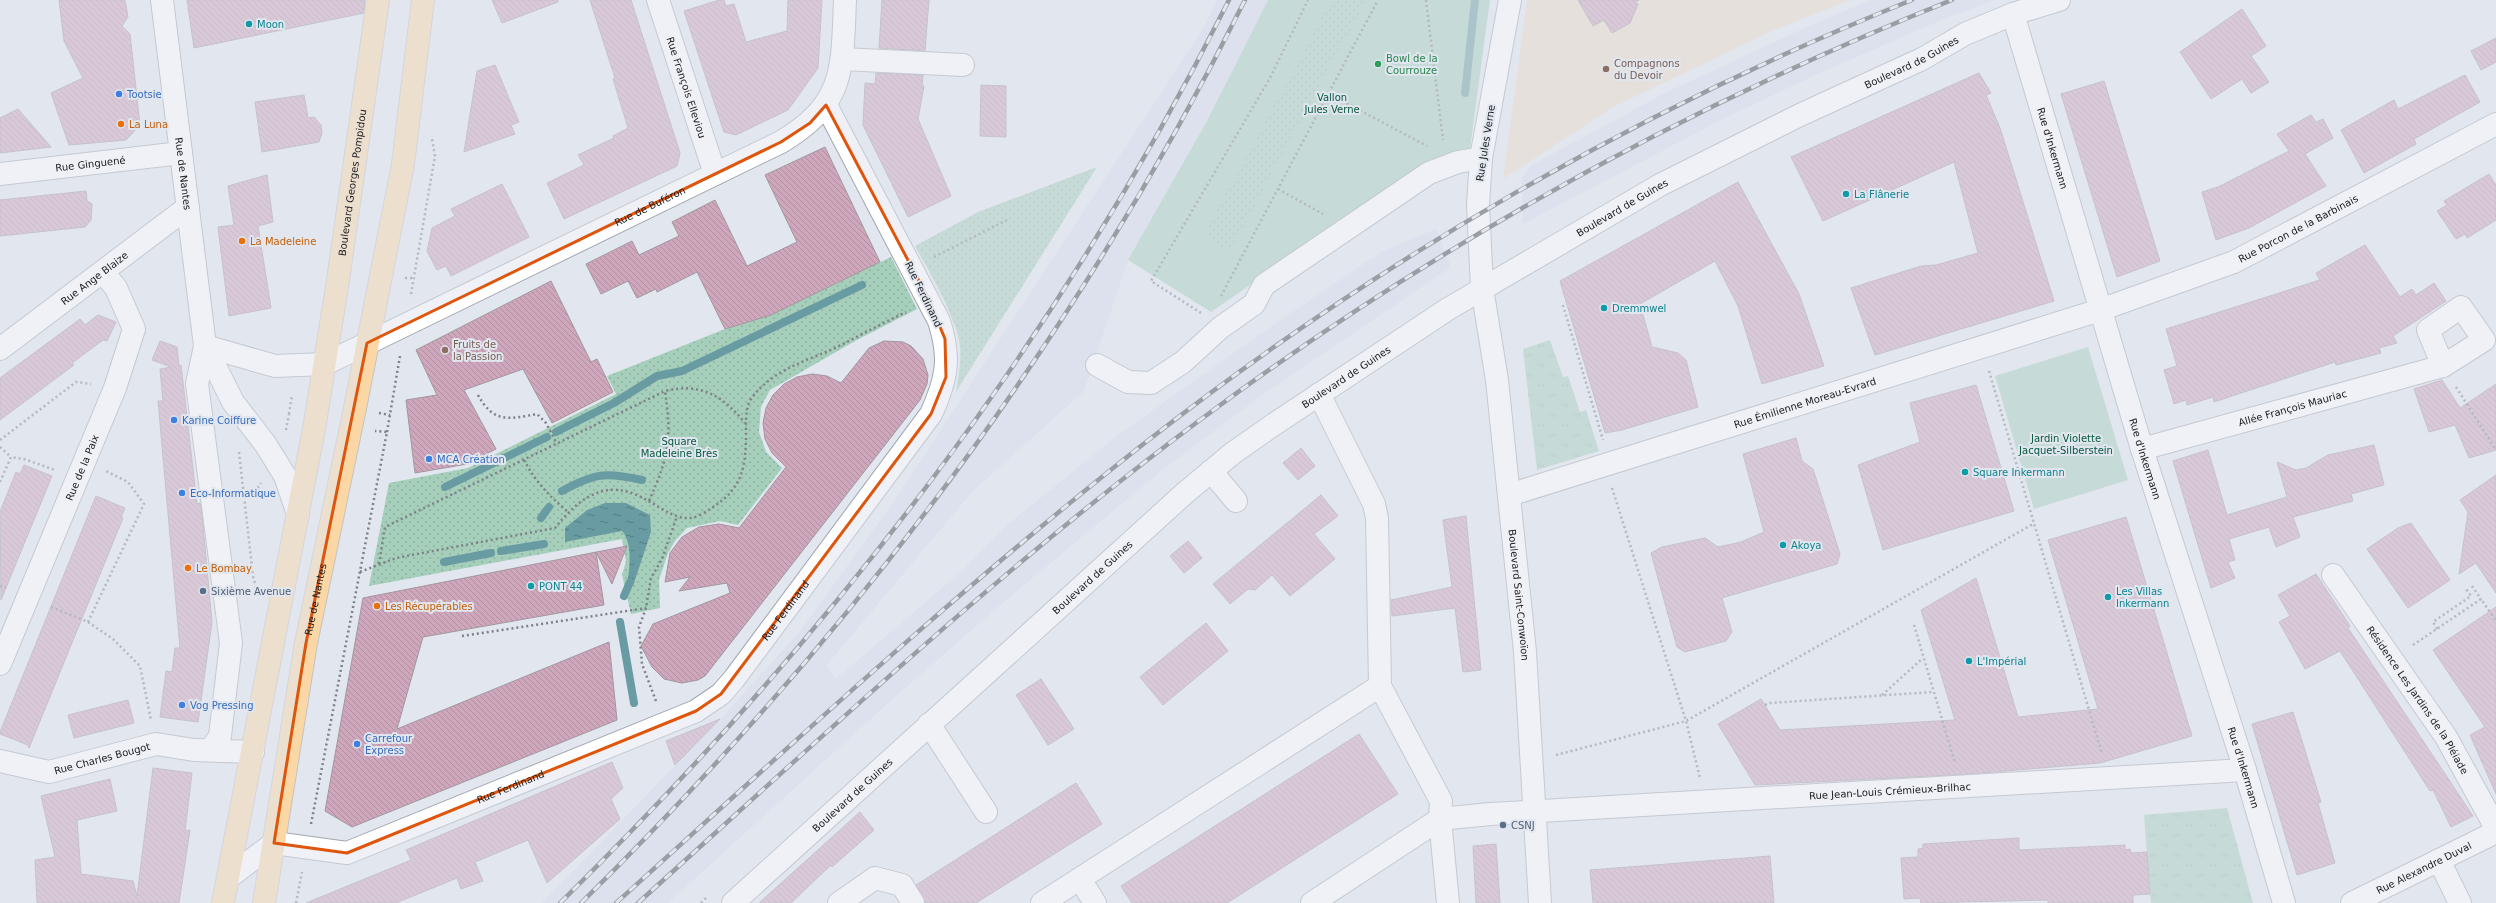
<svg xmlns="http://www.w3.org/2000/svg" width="2496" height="903" font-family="'DejaVu Sans',sans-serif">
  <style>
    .built { fill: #d4dcec }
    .education { fill: #ead9c7 }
    .grass { fill: url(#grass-tufts) }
    .park { fill: #a5cfbb }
    .garden { fill: url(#garden-dots) }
    .water { fill: url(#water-ripples) }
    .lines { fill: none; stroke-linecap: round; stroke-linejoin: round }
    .stream { stroke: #699ba2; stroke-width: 8 }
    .building { fill: url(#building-back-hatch); stroke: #a2979d }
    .minor-casing { stroke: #a2a6af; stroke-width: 24 }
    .major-casing { stroke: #c3c3c4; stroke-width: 24 }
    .path { stroke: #7d8187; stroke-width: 2.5; stroke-dasharray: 2 3; stroke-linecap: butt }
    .minor { stroke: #fff; stroke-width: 22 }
    .major { stroke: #fbd7a6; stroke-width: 22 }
    .rail-casing { stroke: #424549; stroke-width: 4.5 }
    .rail { stroke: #e1e6ef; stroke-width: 3; stroke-dasharray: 9; stroke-linecap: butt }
    .marked { fill: none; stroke: #de560d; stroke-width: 3; stroke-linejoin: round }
    .culture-dot { fill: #0f9aa8; stroke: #e1e6ef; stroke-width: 1.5 }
    .leisure-dot { fill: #2e9e5b; stroke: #e1e6ef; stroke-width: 1.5 }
    .education-dot { fill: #8d6e63; stroke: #e1e6ef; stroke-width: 1.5 }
    .shop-dot { fill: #3f7fe0; stroke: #e1e6ef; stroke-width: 1.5 }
    .food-dot { fill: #e8710a; stroke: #e1e6ef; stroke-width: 1.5 }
    .service-dot { fill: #5c6f8a; stroke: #e1e6ef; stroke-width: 1.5 }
    .labels { text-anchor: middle; stroke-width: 4; stroke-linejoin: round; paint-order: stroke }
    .culture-label { font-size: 10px; fill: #0d838f; stroke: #e1e6ef; text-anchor: start }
    .leisure-label { font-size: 10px; fill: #27864d; stroke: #e1e6ef; text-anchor: start }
    .street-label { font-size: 10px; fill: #181a1d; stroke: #e1e6ef }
    .education-label { font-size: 10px; fill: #785e54; stroke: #e1e6ef; text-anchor: start }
    .shop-label { font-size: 10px; fill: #366cbe; stroke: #e1e6ef; text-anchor: start }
    .park-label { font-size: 10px; fill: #05583e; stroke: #e1e6ef }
    .food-label { font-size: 10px; fill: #c56008; stroke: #e1e6ef; text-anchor: start }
    .service-label { font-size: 10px; fill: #4e5e75; stroke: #e1e6ef; text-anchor: start }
  </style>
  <defs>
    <pattern id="grass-tufts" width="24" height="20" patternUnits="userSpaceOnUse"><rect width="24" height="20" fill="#a5cfbb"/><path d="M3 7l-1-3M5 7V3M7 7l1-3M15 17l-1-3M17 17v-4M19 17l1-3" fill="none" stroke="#8db1a0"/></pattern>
    <pattern id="garden-dots" width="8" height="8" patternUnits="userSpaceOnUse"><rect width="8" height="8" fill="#a5cfbb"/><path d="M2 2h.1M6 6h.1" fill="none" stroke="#8db1a0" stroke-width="1.8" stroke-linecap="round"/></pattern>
    <pattern id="water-ripples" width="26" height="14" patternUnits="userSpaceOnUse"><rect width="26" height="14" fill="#699ba2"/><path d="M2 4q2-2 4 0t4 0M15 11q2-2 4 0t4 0" fill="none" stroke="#557e83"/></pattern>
    <pattern id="building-back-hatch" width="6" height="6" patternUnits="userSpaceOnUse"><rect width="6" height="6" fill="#cea7bc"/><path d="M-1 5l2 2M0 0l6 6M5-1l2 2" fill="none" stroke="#b08fa1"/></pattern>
  </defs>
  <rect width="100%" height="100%" fill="#e1e6ef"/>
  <g class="built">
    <polygon points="1217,0 1268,0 1208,119 1128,260 1084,391 972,492 826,666 836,679 963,570 1007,525 1118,435 1279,321 1383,251 1436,229 1451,267 1262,395 1162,470 1005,601 896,696 668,903 542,903 728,711 801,630 895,500 1204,27"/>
    <polygon points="1871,0 1995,0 1946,18 1815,75 1719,121 1523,224 1522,178 1529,167 1665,93 1809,26"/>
  </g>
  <polygon class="education" points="1527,0 1850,0 1774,30 1613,107 1503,179"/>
  <g class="grass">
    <polygon points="1550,340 1563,377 1568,376 1580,412 1586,410 1599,451 1537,470 1523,349"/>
    <polygon points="2227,808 2253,903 2151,903 2144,815"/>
  </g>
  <g class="park">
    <polygon points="1268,0 1490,0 1469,156 1415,171 1211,312 1128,260 1208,119"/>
    <polygon points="2088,347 2128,480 2034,509 1995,376"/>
  </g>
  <g class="garden">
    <polygon points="1332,0 1366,0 1230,251 1203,236"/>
    <path d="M1097 167 956 392C959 374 963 353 958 335 949 305 930 273 915 246L978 212Z"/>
    <polygon points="891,257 917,309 855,341 770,390 761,407 759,432 766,452 782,468 738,525 720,521 687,528 675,541 668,553 659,580 660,608 631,614 622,575 626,561 622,539 369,586 389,483 468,468 616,394 607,376 725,329 771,315"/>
  </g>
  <path class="water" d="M605 503H626L650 515 651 532 633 586 628 578C630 564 632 542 622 531L565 542V528L587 510Z"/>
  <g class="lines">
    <g class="stream">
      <polyline points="1465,93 1475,0"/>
      <polyline points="556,432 614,403 657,376 682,371 862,285"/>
      <polyline points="445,487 547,437"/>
      <path d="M562 491C595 473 605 472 642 480"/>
      <polyline points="541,518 549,507"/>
      <polyline points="501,551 544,544"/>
      <polyline points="444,562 491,553"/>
      <polyline points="624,596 630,582"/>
      <polyline points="620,622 634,703"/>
    </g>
  </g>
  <g class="building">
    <polygon points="59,0 125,0 128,17 122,26 130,34 140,125 126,140 69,145 51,93 83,78 64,41"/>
    <polygon points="187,0 365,0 364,13 194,48"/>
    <polygon points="492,0 558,0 558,2 502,23"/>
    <polygon points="590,0 631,0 680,153 677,166 564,219 547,183 584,165 578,155 614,138 613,136 628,128 613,79 615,78"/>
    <polygon points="719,0 724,0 726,6 734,4 746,42 787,31 788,0 822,0 818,68 788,110 736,135 724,132 684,11"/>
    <polygon points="882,0 929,0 925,51 879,48"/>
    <polygon points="1578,0 1639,0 1634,3 1638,4 1630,23 1612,33 1604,20 1593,26"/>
    <polygon points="2242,9 2266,46 2251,56 2269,82 2251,93 2242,79 2211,99 2180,52"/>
    <polygon points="2496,38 2496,62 2481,70 2471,51"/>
    <polygon points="495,65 519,122 511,125 515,134 464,152 477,71"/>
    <polygon points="876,73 923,75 922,85 924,86 918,119 951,196 908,217 863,125 865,83 875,84"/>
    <polygon points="1979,73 1991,93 1986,95 2000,128 2054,301 1875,355 1851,288 1921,266 1936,265 1978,253 1954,162 1823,221 1791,157"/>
    <polygon points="2465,75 2480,102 2414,139 2416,144 2364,173 2341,130 2394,100 2398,109"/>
    <polygon points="2104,81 2160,261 2117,277 2061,94"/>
    <polygon points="981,85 1006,86 1006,137 980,136"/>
    <polygon points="304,95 308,118 314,117 321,125 322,133 319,142 262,152 255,102"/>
    <polygon points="18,109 51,147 0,153 0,118"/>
    <polygon points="2311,115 2316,122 2323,119 2333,138 2305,154 2326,186 2249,228 2216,240 2202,192 2218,187 2289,151 2277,134"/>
    <polygon points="825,147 880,262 771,315 725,329 697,272 657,292 656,289 637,298 628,281 601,294 586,264 632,241 639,255 679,236 672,222 715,200 747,266 797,242 765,175"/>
    <polygon points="2489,174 2496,185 2496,220 2467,238 2465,234 2456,239 2437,211 2447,205 2444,201"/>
    <polygon points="267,175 273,222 258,226 271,308 229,316 218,227 234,225 228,186"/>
    <polygon points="1738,182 1799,294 1824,366 1762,384 1738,306 1715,261 1640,304 1652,347 1678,353 1686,360 1698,407 1622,430 1605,433 1560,281"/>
    <polygon points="502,184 529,237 451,276 446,266 437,270 427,251 432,228 455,216 451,209"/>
    <polygon points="86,191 87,201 92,204 91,220 85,227 0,236 0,200"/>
    <polygon points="2365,245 2400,297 2412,289 2416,295 2434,283 2446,301 2393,336 2397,343 2379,348 2381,353 2336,365 2335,362 2214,402 2213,397 2187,405 2186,400 2174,404 2164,370 2177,366 2166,329 2320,280 2316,273"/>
    <polygon points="551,281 591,362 597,359 613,392 552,423 523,369 464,390 496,449 467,464 415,473 406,400 437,395 416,350"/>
    <polygon points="98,315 116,322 107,341 103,340 72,363 74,365 0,420 0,378 80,319 85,325"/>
    <polygon points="160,341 177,347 179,366 181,365 197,504 200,503 202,514 212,622 198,722 160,717 166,671 172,672 175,648 180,648 158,401 163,401 160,369 171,367 152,360"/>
    <polygon points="884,341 903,342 911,346 923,359 928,375 927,384 920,400 705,676 698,680 682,683 664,679 652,667 641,646 653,624 730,593 727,583 679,591 690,577 665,582 670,553 682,537 699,527 719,524 739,528 786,467 772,453 765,439 763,423 766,408 773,395 784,384 797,377 812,374 827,376 841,383 869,348"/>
    <polygon points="2442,380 2460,408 2496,384 2496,450 2469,458 2455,425 2429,432 2414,389"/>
    <polygon points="1976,385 2014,511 1883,550 1858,465 1920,442 1910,403"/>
    <polygon points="1796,438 1802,461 1813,469 1840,554 1837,564 1722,598 1732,632 1726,641 1685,652 1677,647 1651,553 1662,547 1705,538 1718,547 1741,542 1764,532 1743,454"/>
    <polygon points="2374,445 2384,485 2351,494 2353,501 2293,517 2300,537 2276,547 2269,527 2229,539 2235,560 2228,562 2235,578 2211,588 2173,461 2208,450 2227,515 2287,497 2277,462 2296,470 2306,468 2328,455"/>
    <polygon points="1301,448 1315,466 1298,480 1283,463"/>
    <polygon points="24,465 52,476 1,600 0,512 16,472 20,474"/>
    <polygon points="2496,475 2496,593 2476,563 2459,574 2468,512 2460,500"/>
    <polygon points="1321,495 1338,516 1314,534 1335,559 1290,596 1272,575 1255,590 1248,589 1230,604 1213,584"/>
    <polygon points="96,496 125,508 121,517 123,518 29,748 28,745 0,734 0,732"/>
    <polygon points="1466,516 1481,670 1463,672 1455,608 1392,616 1391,600 1452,587 1443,520"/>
    <polygon points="2126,517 2192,736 2100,763 1970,774 1755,785 1718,724 1761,699 1780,730 1955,720 1921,610 1976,578 2018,717 2098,709 2048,540"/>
    <polygon points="2411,523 2450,580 2408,608 2367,549 2398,528"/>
    <polygon points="1188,541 1202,558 1184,573 1170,556"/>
    <polygon points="627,546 612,584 596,552 604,605 423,637 397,729 609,642 617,720 352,827 325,811 363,598"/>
    <polygon points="2316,574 2350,626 2348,628 2473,816 2451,827 2433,790 2430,791 2340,651 2305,669 2279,622 2290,616 2278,595"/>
    <polygon points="2496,607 2496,794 2470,735 2485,727 2433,650"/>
    <polygon points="1206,623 1228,651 1163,705 1140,677"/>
    <polygon points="1041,679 1074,729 1048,745 1016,695"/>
    <polygon points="128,700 134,723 74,738 68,715"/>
    <polygon points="2293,712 2321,802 2318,803 2335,863 2297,875 2252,724"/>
    <polygon points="720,719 675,765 666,741"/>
    <polygon points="1359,734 1398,794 1227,903 1132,903 1121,886"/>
    <polygon points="612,762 623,788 611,799 620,819 547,883 528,840 475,862 483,881 461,889 457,878 396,903 306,903 411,860 406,850"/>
    <polygon points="153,768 192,773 185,831 190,830 179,903 37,903 35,860 55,857 41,796 110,779 117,811 77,820 81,874 133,881 137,896"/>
    <polygon points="1076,783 1102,824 976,903 925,903 916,885"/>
    <polygon points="860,812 874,830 832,867 831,865 791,903 759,903"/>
    <polygon points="2019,838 2019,850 2125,845 2125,850 2130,849 2131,853 2147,852 2150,894 2133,895 2133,903 2048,903 2048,900 1921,903 1920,898 1904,899 1901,858 1918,857 1918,849 1923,848 1923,844"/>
    <polygon points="1496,844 1500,903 1476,903 1473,846"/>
    <polygon points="1770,856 1774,903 1593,903 1590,870"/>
  </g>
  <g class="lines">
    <g class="minor-casing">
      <g id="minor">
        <path id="s1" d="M162 0 205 346 197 384 231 643 220 736 211 749"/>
        <path id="s2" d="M658 0 715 174"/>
        <path id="s3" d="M1510 0 1481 158 1478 205 1482 288 1497 380 1525 652 1540 903"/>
        <path id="s4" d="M2013 14 2142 449 2245 770 2284 903"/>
        <polyline points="843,59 963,65"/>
        <path id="s5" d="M0 174 181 153"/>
        <path id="s6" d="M205 346 275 366 325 364 781 142C846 103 842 69 845 0"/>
        <polyline points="205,346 233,402 266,445 285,476 298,514"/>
        <path id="s7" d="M0 349 188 207"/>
        <polyline points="1097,365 1128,382 1151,383 1183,362 1220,328 1254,304 1264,285 1429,173 1458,162 1481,158"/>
        <path id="s8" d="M2142 449 2443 366 2484 340 2461 307 2428 330 2443 366"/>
        <polyline points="1211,471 1236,501"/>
        <path id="s9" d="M1509 495 2100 310 2234 262 2496 124"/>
        <path id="s10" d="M2333 575 2446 737 2496 828"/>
        <path id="s11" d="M0 664 115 388 134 329 116 288 103 272"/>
        <polyline points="1380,686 1441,801 1440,819 1448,903"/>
        <polyline points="929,724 986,812"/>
        <path id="s12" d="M0 761 49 772 156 744 194 750 253 752"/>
        <polyline points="2439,860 2460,903"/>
        <path id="s13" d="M228 878 274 843 347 853 696 711 721 694 734 679 931 414C947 379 951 358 939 321L826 105"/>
        <polyline points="1080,879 1095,903"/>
        <path id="s14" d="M733 903 1185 493 1233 453 1273 425 1448 309 1660 185 1800 115 1922 59 1965 34 2013 14 2059 0"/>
        <polyline points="839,903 875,878 902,885 913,903"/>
        <polyline points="1042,903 1380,686 1377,518 1374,504 1319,394"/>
        <path id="s15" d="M1312 903 1440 819 1490 814 2245 770"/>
        <path id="s16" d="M2352 903 2496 832"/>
      </g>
    </g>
    <g class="major-casing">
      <g id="major">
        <path id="s17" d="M223 903 314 429 337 287 378 0"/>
        <path id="s18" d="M264 903 306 643 355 408 403 164 423 0"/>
      </g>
    </g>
    <g class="path">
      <polyline points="1426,0 1443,140"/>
      <polyline points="1329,94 1427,146"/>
      <polyline points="1278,189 1323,214"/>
      <polyline points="934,257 1007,220"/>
      <polyline points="405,278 415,278"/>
      <polyline points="411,294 435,156 432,139"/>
      <polyline points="1221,296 1378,0"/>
      <polyline points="1563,305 1603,440"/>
      <polyline points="1201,313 1151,281 1270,78 1308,0"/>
      <polyline points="1989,371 2102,754"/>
      <polyline points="2456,387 2496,450"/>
      <path d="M478 395C494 424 509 419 537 414L546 423 557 444"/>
      <polyline points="379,413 390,415"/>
      <polyline points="289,414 292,395"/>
      <polyline points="286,430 289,414 292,414"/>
      <polyline points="387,432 400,356"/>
      <polyline points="0,440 76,382 91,384"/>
      <polyline points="0,447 11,457"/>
      <polyline points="239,452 253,576 257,592"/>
      <path d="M524 460C535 481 549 496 568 512"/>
      <polyline points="0,482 11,457 24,459 55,470"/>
      <polyline points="1612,488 1686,721 1700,778"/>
      <polyline points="235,495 255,492 261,483"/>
      <path d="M649 501C669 456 672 439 665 391"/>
      <path d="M379 564 385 527 665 391C701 382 723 396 745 423"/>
      <path d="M360 572 396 558 555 528C625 439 660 536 700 515 738 494 746 477 746 434 746 424 745 408 751 399 771 371 803 362 833 349 857 337 881 324 906 312"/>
      <polyline points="0,586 6,588"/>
      <polyline points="2472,586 2481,599"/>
      <polyline points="51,607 88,622 113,639 140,666 151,720"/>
      <polyline points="88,622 144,504 128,482 106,471"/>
      <polyline points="1914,625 1955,763"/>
      <polyline points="2437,629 2433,622 2471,596 2466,589"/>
      <polyline points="462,636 646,608"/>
      <polyline points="2413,645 2481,599 2496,621"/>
      <polyline points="1882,695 1923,658"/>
      <polyline points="656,701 642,664 639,627 646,608 651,578 662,559 677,516"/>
      <polyline points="1765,705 1770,703 1933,692"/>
      <polyline points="1556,755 1686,721 2033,524"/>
      <polyline points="311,824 387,432 375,431"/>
      <polyline points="296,903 302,872"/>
      <polyline points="701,903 708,896"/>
    </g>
    <use href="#minor" class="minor"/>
    <use href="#major" class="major"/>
    <g class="rail-casing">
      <g id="rail">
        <path d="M560 903C832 635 1057 342 1229 0"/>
        <path d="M581 903C849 639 1077 337 1245 0"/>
        <path d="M616 903C790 746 962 586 1146 442 1379 260 1639 109 1912 0"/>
        <path d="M638 903C821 738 1002 567 1200 420 1432 247 1684 107 1952 0"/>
      </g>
    </g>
    <use href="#rail" class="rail"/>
  </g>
  <path d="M0 0H2496V903H0ZM826 105 929 300 945 339 946 377 931 414 721 694 696 711 347 853 274 843 306 643 367 343 781 142 810 123Z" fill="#e1e6ef" fill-opacity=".55" fill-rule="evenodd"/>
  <path class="marked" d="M826 105 929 300 945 339 946 377 931 414 721 694 696 711 347 853 274 843 306 643 367 343 781 142 810 123Z"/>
  <g class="culture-dot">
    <circle cx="249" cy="24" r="4"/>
    <circle cx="1846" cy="194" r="4"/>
    <circle cx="1604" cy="308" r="4"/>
    <circle cx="1965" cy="472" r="4"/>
    <circle cx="1783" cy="545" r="4"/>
    <circle cx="531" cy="586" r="4"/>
    <circle cx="2108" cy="597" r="4"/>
    <circle cx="1969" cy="661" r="4"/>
  </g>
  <circle class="leisure-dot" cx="1378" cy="64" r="4"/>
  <g class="education-dot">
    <circle cx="1606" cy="69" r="4"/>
    <circle cx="445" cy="350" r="4"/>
  </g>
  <g class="shop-dot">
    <circle cx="119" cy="94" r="4"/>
    <circle cx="174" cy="420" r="4"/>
    <circle cx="429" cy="459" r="4"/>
    <circle cx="182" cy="493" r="4"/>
    <circle cx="182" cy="705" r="4"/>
    <circle cx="357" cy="744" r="4"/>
  </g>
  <g class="food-dot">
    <circle cx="121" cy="124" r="4"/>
    <circle cx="242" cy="241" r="4"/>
    <circle cx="188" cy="568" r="4"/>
    <circle cx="377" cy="606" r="4"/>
  </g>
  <g class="service-dot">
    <circle cx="203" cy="591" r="4"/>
    <circle cx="1503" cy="825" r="4"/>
  </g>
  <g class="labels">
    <g class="culture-label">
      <text x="257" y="28">Moon</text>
      <text x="1854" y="198">La Flânerie</text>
      <text x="1612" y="312">Dremmwel</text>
      <text x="1973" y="476">Square Inkermann</text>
      <text x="1791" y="549">Akoya</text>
      <text x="539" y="590">PONT 44</text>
      <text x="2116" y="595">Les Villas<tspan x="2116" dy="12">Inkermann</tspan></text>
      <text x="1977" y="665">L'Impérial</text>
    </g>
    <g class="leisure-label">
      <text x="1386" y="62">Bowl de la<tspan x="1386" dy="12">Courrouze</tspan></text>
    </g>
    <g class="street-label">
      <text dy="4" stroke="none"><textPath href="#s14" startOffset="1457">Boulevard de Guines</textPath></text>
      <text dy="4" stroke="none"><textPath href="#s2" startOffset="92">Rue François Elleviou</textPath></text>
      <text transform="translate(1485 143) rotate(-81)" y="4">Rue Jules Verne</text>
      <text dy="4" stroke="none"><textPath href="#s4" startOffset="140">Rue d'Inkermann</textPath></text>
      <text dy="4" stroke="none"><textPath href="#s5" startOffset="91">Rue Ginguené</textPath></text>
      <text dy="4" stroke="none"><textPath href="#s1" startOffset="175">Rue de Nantes</textPath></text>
      <text dy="4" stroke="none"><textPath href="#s17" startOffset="732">Boulevard Georges Pompidou</textPath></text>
      <text dy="4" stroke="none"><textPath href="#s6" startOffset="484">Rue de Buféron</textPath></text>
      <text dy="4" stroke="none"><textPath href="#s14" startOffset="1133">Boulevard de Guines</textPath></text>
      <text dy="4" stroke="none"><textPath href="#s9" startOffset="834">Rue Porcon de la Barbinais</textPath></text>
      <text dy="4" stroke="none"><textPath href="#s7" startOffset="118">Rue Ange Blaize</textPath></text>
      <text transform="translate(924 294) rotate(64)" y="4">Rue Ferdinand</text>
      <text dy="4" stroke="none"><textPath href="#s14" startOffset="809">Boulevard de Guines</textPath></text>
      <text dy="4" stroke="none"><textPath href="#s9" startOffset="310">Rue Émilienne Moreau-Evrard</textPath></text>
      <text dy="4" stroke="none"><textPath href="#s8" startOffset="156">Allée François Mauriac</textPath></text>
      <text dy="4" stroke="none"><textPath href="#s4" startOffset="464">Rue d'Inkermann</textPath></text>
      <text dy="4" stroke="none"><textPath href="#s11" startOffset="213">Rue de la Paix</textPath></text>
      <text dy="4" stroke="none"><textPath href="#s14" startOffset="485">Boulevard de Guines</textPath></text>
      <text dy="4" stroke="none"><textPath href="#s3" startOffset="600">Boulevard Saint-Conwoïon</textPath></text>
      <text dy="4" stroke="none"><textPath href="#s18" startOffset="308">Rue de Nantes</textPath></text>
      <text dy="4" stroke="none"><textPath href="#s13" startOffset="644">Rue Ferdinand</textPath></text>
      <text dy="4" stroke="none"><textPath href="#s10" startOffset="151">Résidence Les Jardins de la Pléiade</textPath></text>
      <text dy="4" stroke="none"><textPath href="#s12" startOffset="105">Rue Charles Bougot</textPath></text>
      <text dy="4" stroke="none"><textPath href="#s4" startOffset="788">Rue d'Inkermann</textPath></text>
      <text dy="4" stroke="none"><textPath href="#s13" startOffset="308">Rue Ferdinand</textPath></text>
      <text dy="4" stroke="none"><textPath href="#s15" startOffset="604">Rue Jean-Louis Crémieux-Brilhac</textPath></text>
      <text dy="4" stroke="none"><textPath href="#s14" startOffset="161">Boulevard de Guines</textPath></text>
      <text dy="4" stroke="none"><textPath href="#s16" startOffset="80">Rue Alexandre Duval</textPath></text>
    </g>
    <g class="education-label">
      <text x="1614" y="67">Compagnons<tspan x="1614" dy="12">du Devoir</tspan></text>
      <text x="453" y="348">Fruits de<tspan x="453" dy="12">la Passion</tspan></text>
    </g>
    <g class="shop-label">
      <text x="127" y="98">Tootsie</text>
      <text x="182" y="424">Karine Coiffure</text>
      <text x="437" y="463">MCA Création</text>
      <text x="190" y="497">Eco-Informatique</text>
      <text x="190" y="709">Vog Pressing</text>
      <text x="365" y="742">Carrefour<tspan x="365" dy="12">Express</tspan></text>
    </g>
    <g class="park-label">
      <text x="1332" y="101">Vallon<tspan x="1332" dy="12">Jules Verne</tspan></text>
      <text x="2066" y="442">Jardin Violette<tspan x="2066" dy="12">Jacquet-Silberstein</tspan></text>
      <text x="679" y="445">Square<tspan x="679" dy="12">Madeleine Brès</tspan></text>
    </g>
    <g class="food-label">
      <text x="129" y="128">La Luna</text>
      <text x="250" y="245">La Madeleine</text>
      <text x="196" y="572">Le Bombay</text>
      <text x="385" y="610">Les Récupérables</text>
    </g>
    <g class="service-label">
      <text x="211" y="595">Sixième Avenue</text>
      <text x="1511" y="829">CSNJ</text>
    </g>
  </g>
</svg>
